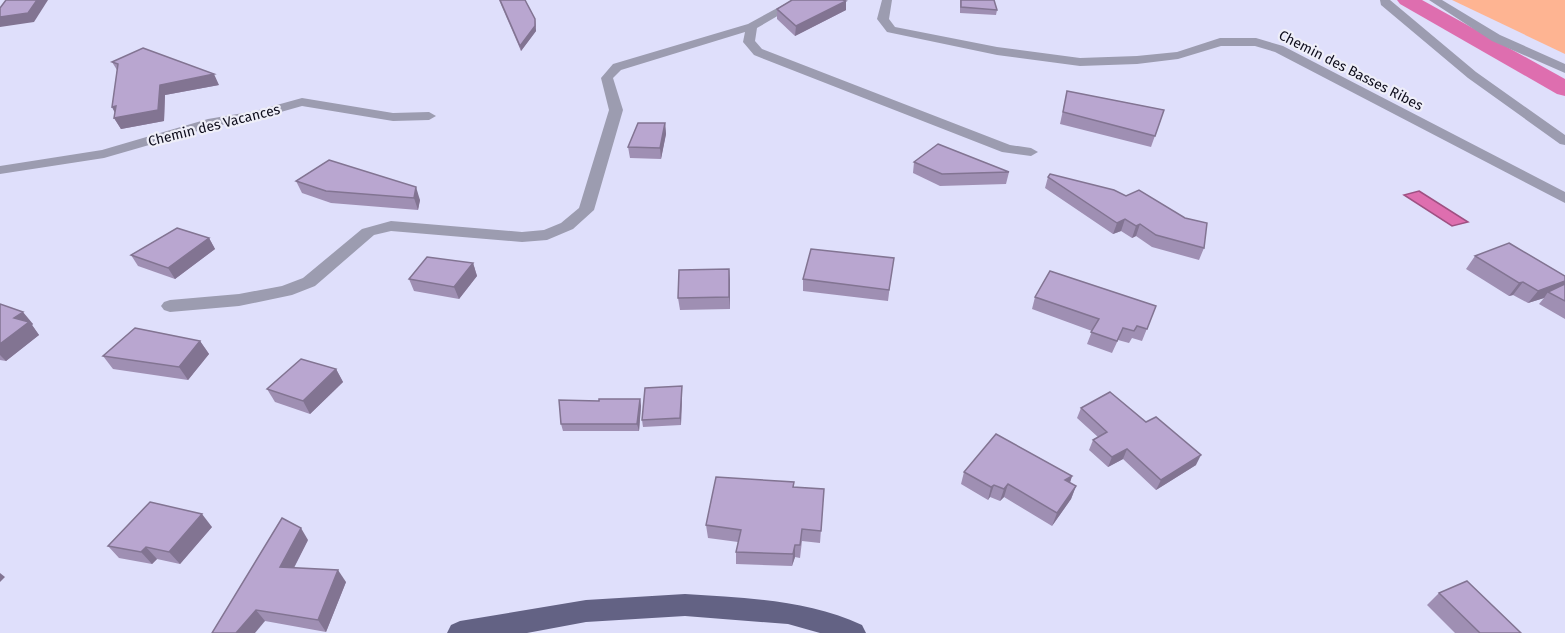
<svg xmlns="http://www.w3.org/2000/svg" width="1565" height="633" font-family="'Fira Sans',sans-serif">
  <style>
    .green { fill: #feb492 }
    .water { fill: #de6eaf; stroke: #9f5183; stroke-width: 1.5 }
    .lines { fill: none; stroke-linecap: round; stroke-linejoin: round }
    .canal { fill: #de6eaf; fill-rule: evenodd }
    .minor { fill: #9c9cb0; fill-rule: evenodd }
    .major { fill: #636284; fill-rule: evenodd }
    .wall { fill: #9f8fb3 }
    .shaded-wall { fill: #827492 }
    .building { fill: #b9a6d0; stroke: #827492; stroke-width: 1.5 }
    .labels { text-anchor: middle; stroke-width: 4.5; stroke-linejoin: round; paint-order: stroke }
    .far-street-label { font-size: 14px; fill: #0d0c1b; stroke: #eeeef8 }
  </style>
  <rect width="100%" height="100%" fill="#dfdffb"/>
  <polygon class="green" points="1452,0 1565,0 1565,54"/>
  <polygon class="water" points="1419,191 1468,222 1452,226 1404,195"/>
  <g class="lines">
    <polygon class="canal" points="1397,0 1422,0 1565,79 1565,96 1557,94 1400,4"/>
    <g class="minor">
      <polygon points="792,0 805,0 757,28 755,41 762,49 1010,145 1031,148 1038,152 1031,156 1002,152 754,55 743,42 745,32 621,70 613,78 623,110 594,210 573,229 547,240 522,242 391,231 374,235 315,286 292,295 239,306 170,312 164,310 161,306 164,302 170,300 239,294 282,286 303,278 362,229 391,221 522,232 544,230 561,223 579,208 609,110 601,78 613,64 748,24"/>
      <polygon points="882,0 892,0 889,19 895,27 997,47 1080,58 1137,56 1177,52 1220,38 1256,38 1283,46 1565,192 1565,203 1275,52 1255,46 1221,46 1178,59 1137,64 1080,66 997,55 887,32 877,19"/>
      <polygon points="1380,0 1390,0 1476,72 1565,135 1565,145 1560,144 1468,78 1381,5"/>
      <polygon points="1429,0 1442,0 1500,35 1565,64 1565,73 1492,41"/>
      <polygon points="302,98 393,113 429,112 436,116 429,120 393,121 302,106 256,119 215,126 104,158 0,174 0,166 102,150 208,119 255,111"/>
    </g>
    <path class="major" d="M685 594C745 598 806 599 862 625L866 633H820L788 624 685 616 586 622 527 633H447L451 625 460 621 586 600Z"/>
  </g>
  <g class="wall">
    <polygon points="499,0 525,0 535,19 536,31 521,51"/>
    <polygon points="960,0 994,0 997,10 996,15 960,13"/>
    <polygon points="846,1 846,10 795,36 777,19 777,9"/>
    <polygon points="112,62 219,85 165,95 164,121 121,129 114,118 115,113 112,107 117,70"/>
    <polygon points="1067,91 1164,110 1151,147 1060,124"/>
    <polygon points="665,123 666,134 661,159 630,158 628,147"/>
    <polygon points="329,160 420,200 418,210 331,203 302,193 296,181"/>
    <polygon points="914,162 1009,172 1006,184 940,186 913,173"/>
    <polygon points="1048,177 1204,248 1199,260 1152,247 1136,236 1132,238 1121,231 1113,234 1045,188"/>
    <polygon points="209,238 215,249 175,279 138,266 131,255"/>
    <polygon points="1475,256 1565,276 1565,319 1539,304 1544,298 1528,303 1513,295 1509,296 1466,269"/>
    <polygon points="473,263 477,276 459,299 414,291 409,279"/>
    <polygon points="892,269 888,301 803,291 803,279"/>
    <polygon points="730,280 730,309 680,310 678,298"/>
    <polygon points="1035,297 1156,306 1142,341 1132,338 1129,343 1118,340 1112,353 1087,344 1092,331 1032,309"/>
    <polygon points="0,304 33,324 32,325 39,335 6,361 0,360"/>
    <polygon points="200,341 209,354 188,380 113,369 103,356"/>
    <polygon points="336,369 343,382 310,414 275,402 267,389"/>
    <polygon points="682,392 681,425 643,427 642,420"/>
    <polygon points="640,399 641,406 639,431 563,431 561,424"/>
    <polygon points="1081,408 1196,465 1156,490 1123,459 1108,467 1089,450 1093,440 1098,437 1077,418"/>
    <polygon points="964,472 1072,476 1070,483 1076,486 1071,499 1052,526 1004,497 1000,501 990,497 988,500 961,484"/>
    <polygon points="794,482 794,487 824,489 820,543 802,541 800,558 795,557 792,566 736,564 736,552 738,542 708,538 706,525"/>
    <polygon points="212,527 180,564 157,559 152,564 119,558 108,546"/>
    <polygon points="308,540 294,568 346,582 326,632 265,621 212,633"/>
    <polygon points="1439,593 1521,633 1455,633 1427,605"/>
  </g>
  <g class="shaded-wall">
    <polygon points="37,0 48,0 34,22 0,27 0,17"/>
    <polygon points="846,1 846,10 795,36 796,26"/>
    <polygon points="535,19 536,31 521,51 520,46"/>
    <polygon points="214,74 219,85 165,95 164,121 121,129 114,118 118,118 112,107 116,106 160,85"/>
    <polygon points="665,123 666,134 661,159 660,148"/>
    <polygon points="416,187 420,200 418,210 414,198"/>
    <polygon points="1125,219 1121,231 1113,234 1117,223"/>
    <polygon points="1140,224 1136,236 1132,238 1136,226"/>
    <polygon points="209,238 215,249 175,279 168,268"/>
    <polygon points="473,263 477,276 459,299 454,287"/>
    <polygon points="729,269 730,280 730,309 729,297"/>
    <polygon points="1565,281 1565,286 1548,292 1544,298 1528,303 1538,291"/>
    <polygon points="1523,282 1513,295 1509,296 1519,283"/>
    <polygon points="23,312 33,324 32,325 39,335 6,361 0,355 0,344 14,318"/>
    <polygon points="200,341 209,354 188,380 179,367"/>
    <polygon points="336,369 343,382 310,414 303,401"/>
    <polygon points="682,386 682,392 681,425 680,418"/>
    <polygon points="640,399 641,406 639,431 637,424"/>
    <polygon points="1127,449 1123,459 1108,467 1112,457"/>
    <polygon points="1201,455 1196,465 1156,490 1161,480"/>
    <polygon points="1072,476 1068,488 1065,480"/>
    <polygon points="1008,484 1004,497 1000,501 1004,489"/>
    <polygon points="994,485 990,497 988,500 991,487"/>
    <polygon points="1076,486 1071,499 1052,526 1057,513"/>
    <polygon points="202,514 212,527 180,564 169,552"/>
    <polygon points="301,528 308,540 288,579 280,567"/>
    <polygon points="795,545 795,557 792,566 793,554"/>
    <polygon points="146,547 157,559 152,564 141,552"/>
    <polygon points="338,570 346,582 326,632 318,620"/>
    <polygon points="0,573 5,577 0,582"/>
    <polygon points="256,610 265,621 255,633 236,633"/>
  </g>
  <g class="building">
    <polygon points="6,0 37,0 28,13 0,17 0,8"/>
    <polygon points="500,0 525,0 535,19 535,26 520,46"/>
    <polygon points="792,0 843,0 846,1 796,26 777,9"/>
    <polygon points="961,0 994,0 997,10 961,7"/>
    <polygon points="143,48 214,74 160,85 158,110 114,118 116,106 112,107 118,64 112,62"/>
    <polygon points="1067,91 1164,110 1155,136 1063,112"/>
    <polygon points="638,123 665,123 660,148 628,147"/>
    <polygon points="938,144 1009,172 942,174 914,162"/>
    <polygon points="329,160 416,187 414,198 326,191 296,181"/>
    <polygon points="1050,174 1114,190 1126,196 1139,190 1185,218 1207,223 1204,248 1156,235 1140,224 1136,226 1125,219 1117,223 1048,177"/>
    <polygon points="177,228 209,238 168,268 131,255"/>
    <polygon points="1509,243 1565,276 1565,281 1538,291 1523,282 1519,283 1475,256"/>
    <polygon points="811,249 894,258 889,290 803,279"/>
    <polygon points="427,257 473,263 454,287 409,279"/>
    <polygon points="729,269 729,297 678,298 679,270"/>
    <polygon points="1050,271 1156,306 1147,329 1137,326 1134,331 1123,328 1117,341 1091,332 1099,319 1035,297"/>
    <polygon points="1565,284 1565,301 1548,292"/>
    <polygon points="0,304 23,312 14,318 29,322 0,344"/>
    <polygon points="135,328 200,341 179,367 103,356"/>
    <polygon points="301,359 336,369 303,401 267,389"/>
    <polygon points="682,386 680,418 642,420 645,388"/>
    <polygon points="1110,392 1146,422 1156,417 1201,455 1161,480 1127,449 1112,457 1093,440 1107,432 1081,408"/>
    <polygon points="599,399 640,399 637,424 561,424 559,400 599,401"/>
    <polygon points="996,434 1072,476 1065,480 1076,486 1057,513 1008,484 1004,489 994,485 991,487 964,472"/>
    <polygon points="716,477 794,482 793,487 824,489 821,531 802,529 800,545 795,545 793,554 736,552 741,530 706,525"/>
    <polygon points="150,502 202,514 169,552 146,547 141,552 108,546"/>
    <polygon points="282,518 301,528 280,567 338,570 318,620 256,610 236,633 212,633"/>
    <polygon points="1467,581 1521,633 1480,633 1439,593"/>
  </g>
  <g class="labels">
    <g class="far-street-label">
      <text transform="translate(1351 70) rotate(27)" y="5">Chemin des Basses Ribes</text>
      <text transform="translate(214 125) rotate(-14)" y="5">Chemin des Vacances</text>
    </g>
  </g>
</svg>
